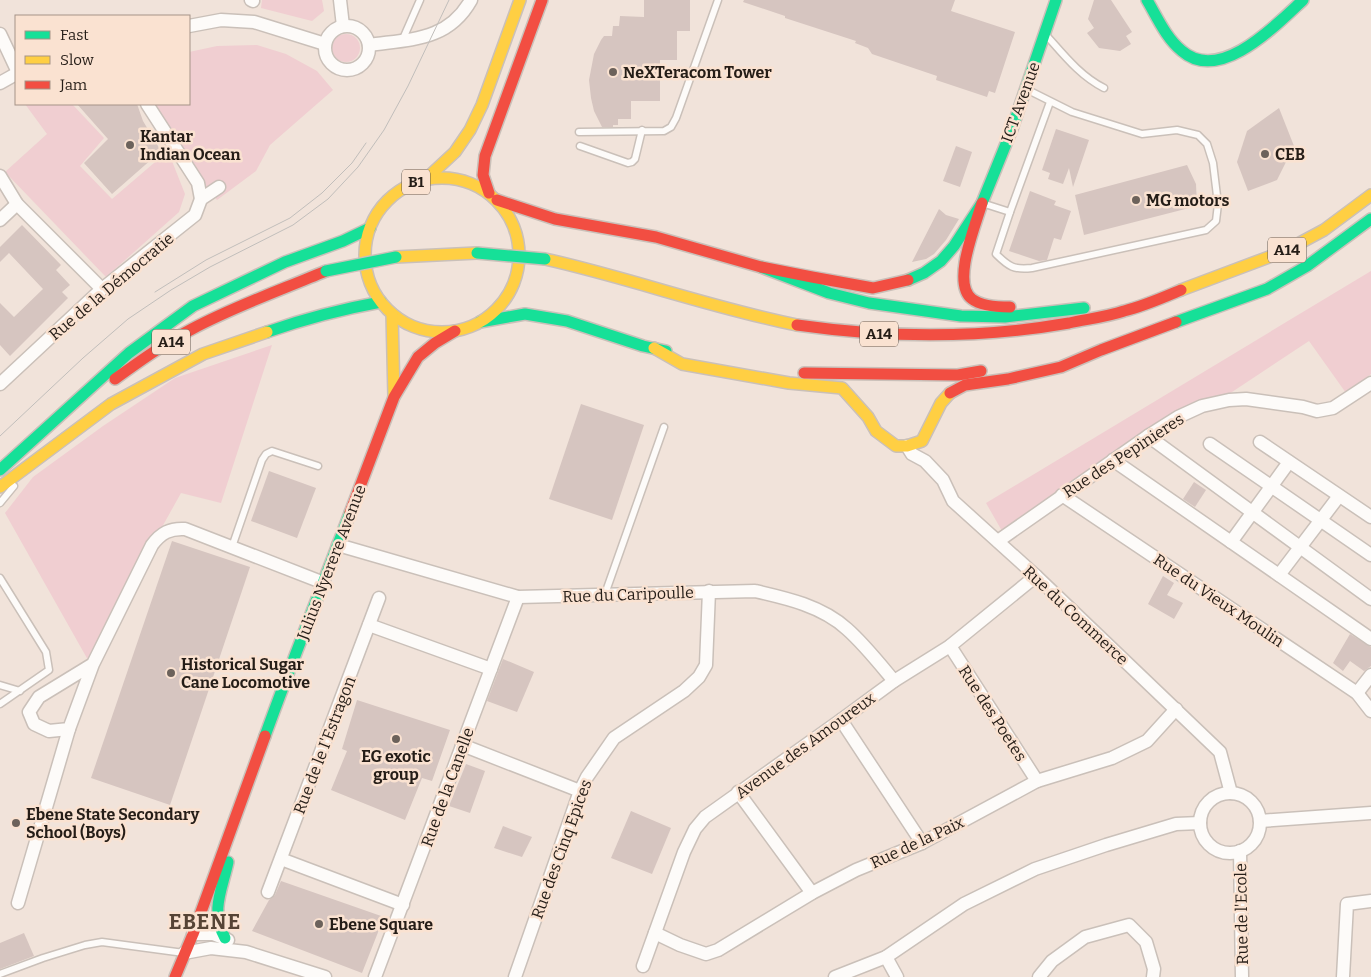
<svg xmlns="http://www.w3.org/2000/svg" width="1371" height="977" font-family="Bitter,serif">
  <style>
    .green { fill: #f0ced1 }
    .building { fill: #d6c5c0 }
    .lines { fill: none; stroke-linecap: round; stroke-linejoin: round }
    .lane-casing { stroke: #cac0b9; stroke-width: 9 }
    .street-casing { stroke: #cac0b9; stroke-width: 15 }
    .fast-casing { stroke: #cac0b9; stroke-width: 14 }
    .slow-casing { stroke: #cac0b9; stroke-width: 14 }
    .jam-casing { stroke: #cac0b9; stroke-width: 14 }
    .lane { stroke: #fdfbf9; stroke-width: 6 }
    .street { stroke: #fdfbf9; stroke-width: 12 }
    .fast { stroke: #16e098; stroke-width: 11 }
    .slow { stroke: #ffcf43; stroke-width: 11 }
    .jam { stroke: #f24e42; stroke-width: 11 }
    .tram { stroke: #c1bebb; stroke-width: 1 }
    .fast-bridge-casing { stroke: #cac0b9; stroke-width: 14; stroke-linecap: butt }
    .fast-bridge { stroke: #16e098; stroke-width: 11 }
    .poi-dot { fill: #6c625b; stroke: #fae2d1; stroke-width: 2 }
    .labels { text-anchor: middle; stroke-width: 5; stroke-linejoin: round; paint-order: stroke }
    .shield { fill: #fae2d1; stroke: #65584f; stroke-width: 1 }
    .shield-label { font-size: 15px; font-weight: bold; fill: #251d17 }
    .poi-label { font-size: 16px; font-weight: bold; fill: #251d17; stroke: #fae2d1; text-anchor: start }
    .street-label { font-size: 16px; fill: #251d17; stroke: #fae2d1 }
    .district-label { font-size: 21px; font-weight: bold; letter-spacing: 1px; fill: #564335; stroke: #fae2d1 }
  </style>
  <rect width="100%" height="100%" fill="#f1e3da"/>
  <g class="green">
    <polygon points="262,0 322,0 324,11 312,21 261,8"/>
    <circle cx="346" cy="48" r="14"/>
    <polygon points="257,45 286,54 317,71 333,90 270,145 256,171 217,200 206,186 155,104 189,104 189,52 217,46"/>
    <polygon points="25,104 72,104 104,138 80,166 112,199 168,151 185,194 179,212 106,277 5,172 47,134"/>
    <polygon points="1371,271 1371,374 1346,393 1309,341 1229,394 1199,402 1002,531 986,503"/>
    <polygon points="272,345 221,503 181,493 88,660 5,513 33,477 103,426 175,378"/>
  </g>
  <g class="building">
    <polygon points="644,0 690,0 690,31 677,31 677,60 660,60 660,101 631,101 631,119 618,119 618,125 613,125 613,127 602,127 594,111 591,98 589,80 594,54 601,40 604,36 612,36 613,26 619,26 620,16 644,17"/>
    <polygon points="744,0 955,0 951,11 1015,32 995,93 989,91 987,97 936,80 937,76 872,54 868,48 855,43 856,41 785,18 785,16 743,2"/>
    <polygon points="1094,0 1111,0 1132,32 1126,36 1131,44 1120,51 1099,48 1087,33 1094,28 1088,19"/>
    <polygon points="77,104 137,104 143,121 161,151 112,194 84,163 108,139"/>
    <polygon points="1279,108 1294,146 1277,180 1248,191 1237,162 1247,131"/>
    <polygon points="1056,129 1089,140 1073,187 1069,168 1063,184 1048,179 1050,173 1042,170"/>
    <polygon points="956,146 972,152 960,187 943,181"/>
    <polygon points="1187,165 1196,184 1197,206 1084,235 1075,195"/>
    <polygon points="1030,191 1056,201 1054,205 1071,211 1061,240 1054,238 1047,260 1039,261 1009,251"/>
    <polygon points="939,209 946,215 959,219 946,240 934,254 926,259 912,262"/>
    <polygon points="22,225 61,265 56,270 70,285 62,292 68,298 10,356 0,345 0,303 14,317 43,289 9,253 0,262 0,247"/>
    <polygon points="581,404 644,425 612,520 549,499"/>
    <polygon points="269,471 316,488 297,538 251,521"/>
    <polygon points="1194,482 1206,490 1195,507 1183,499"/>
    <polygon points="172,541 250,567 170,805 91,778"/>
    <polygon points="1163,576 1174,583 1167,595 1183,603 1174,619 1148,604"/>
    <polygon points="1350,634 1371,647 1371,666 1364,671 1350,661 1343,671 1333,663"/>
    <polygon points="503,659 534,672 517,712 487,701"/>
    <polygon points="357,700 450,730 432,781 422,778 405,820 331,790 347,751 342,749"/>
    <polygon points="466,764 485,771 470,813 449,806"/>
    <polygon points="631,811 671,828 652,874 611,858"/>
    <polygon points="503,826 532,837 522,857 494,848"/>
    <polygon points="281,881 384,917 362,973 252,931 269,900 275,895"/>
    <polygon points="24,933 34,956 0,969 0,943"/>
  </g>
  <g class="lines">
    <g class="lane-casing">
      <g id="lane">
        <path d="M1046 35C1063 54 1080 76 1104 88"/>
        <polyline points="402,41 420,0"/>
        <path d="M1026 89 1072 112 1142 134 1177 130 1198 135 1207 144 1213 163 1218 204 1216 221 1206 230 1032 268C1014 270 1009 267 996 254L1010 212 1050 102"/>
        <polyline points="579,132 664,131 671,127 676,118 718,0"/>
        <polyline points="580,146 628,163 632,162 635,159 642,130"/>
        <polyline points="985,204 1010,212"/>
        <polyline points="0,503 14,486"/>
        <polyline points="232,547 262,460 266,454 272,451 318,466"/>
        <polyline points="0,578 46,652 49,670 0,704"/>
        <polyline points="605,594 664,427"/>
        <polyline points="0,685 20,691"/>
        <polyline points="0,974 43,958 85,945 102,942 184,953"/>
      </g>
    </g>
    <g class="street-casing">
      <g id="street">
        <polyline points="251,0 253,1"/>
        <polyline points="340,0 343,26"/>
        <circle cx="347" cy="48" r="22"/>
        <polyline points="189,26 221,20 254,22 325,44"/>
        <polyline points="0,34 16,68"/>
        <path d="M369 45C411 39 448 41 471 0"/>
        <polyline points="0,83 16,74"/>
        <polyline points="147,104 198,183 201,199"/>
        <polyline points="0,176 17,204 102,289"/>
        <polyline points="0,220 17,204"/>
        <polyline points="0,384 102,289 195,215 201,199 219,187"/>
        <polyline points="1148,436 1371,599"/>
        <polyline points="1260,442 1371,517"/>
        <polyline points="1210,444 1371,555"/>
        <polyline points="907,446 912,454 925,461 943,480 953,501 1036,576 1220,752 1231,793"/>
        <polyline points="1113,460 1371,639"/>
        <polyline points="1062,495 1357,693 1371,711"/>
        <polyline points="998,541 1151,434 1178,417 1202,406 1229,400 1246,399 1303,407 1317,411 1333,408 1371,383"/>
        <polyline points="1231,542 1289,462"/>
        <path d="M338 545 518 597 755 591C786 598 822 606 847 629 864 644 879 663 894 681"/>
        <polyline points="1279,575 1339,496"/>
        <polyline points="369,625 491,669"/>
        <polyline points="950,646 1037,781"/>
        <path d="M93 664 69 729 49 731 34 724 29 712 39 697 93 664 152 545C161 533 170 528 185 529L324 583"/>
        <polyline points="1357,693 1371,675"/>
        <polyline points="841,720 922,843"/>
        <polyline points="462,745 580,791"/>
        <polyline points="738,792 812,893"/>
        <circle cx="1230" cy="823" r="30"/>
        <polyline points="1260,821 1371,813"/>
        <polyline points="1240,851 1242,977"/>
        <polyline points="281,859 403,905"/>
        <polyline points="268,892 379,598"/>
        <polyline points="18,903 69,729"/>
        <polyline points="655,933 680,945 706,954 718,950 812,893 856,870 922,843 1037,781 1112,758 1147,741 1176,709"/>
        <polyline points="193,934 213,934 228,940"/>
        <polyline points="184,953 211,948 246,952 325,977"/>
        <polyline points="886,957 897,977"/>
        <polyline points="643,966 684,852 695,829 705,817 841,720 894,681 950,646 1036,576"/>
        <polyline points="375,977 518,597"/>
        <polyline points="515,977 580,791 587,777 614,738 684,691 699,677 706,665 709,591"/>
        <polyline points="835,977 886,957 964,904 1035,869 1106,845 1176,824 1200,823"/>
        <polyline points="1039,977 1052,961 1085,937 1129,925 1146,942 1154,969 1153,977"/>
        <polyline points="1343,977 1347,904 1371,901"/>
      </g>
    </g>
    <g class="fast-casing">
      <g id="fast">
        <path d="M1147 0C1157 17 1166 38 1182 51 1220 84 1276 25 1303 0"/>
        <polyline points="761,267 829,293 869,303 961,316 1005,317 1084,308"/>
        <polyline points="908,280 924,273 941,261 954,246 982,203 1012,129 1056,0"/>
        <polyline points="480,322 525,314 567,321 643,346 666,351"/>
        <polyline points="1176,322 1267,289 1307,266 1371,219"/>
        <path d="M267 332C304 319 342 309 381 302"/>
        <polyline points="0,470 129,353 193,306 285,262 343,241 370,228"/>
        <path d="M265 736C292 661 322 587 350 513"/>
        <path d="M225 938C210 911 222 890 228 862"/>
      </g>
    </g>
    <g class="slow-casing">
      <g id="slow">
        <circle cx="442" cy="255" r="77"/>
        <polyline points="426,179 455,152 470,130 482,105 520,0"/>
        <polyline points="396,257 477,253"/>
        <path d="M545 259C630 278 712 308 797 325"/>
        <polyline points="1181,290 1285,251 1324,230 1371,195"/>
        <polyline points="392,314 394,397"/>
        <polyline points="654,348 682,364 789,383 842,388 868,417 876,431 896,446 907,446 922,441 941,403 950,393"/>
        <polyline points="0,487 111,404 203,354 267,332"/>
      </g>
    </g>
    <g class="jam-casing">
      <g id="jam">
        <polyline points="489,193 483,175 485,156 542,0"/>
        <polyline points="497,200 555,219 656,237 761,267 812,277 873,288 908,280"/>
        <path d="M982 203C976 224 951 283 972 299 981 306 999 307 1010 307"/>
        <path d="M797 325C888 338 978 339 1069 323 1087 319 1106 317 1124 311 1144 306 1162 298 1181 290"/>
        <polyline points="804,373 958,375 981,371"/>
        <path d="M115 379C140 361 165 343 192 329 235 306 281 290 326 271"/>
        <polyline points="950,393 965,385 1008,379 1061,367 1101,350 1176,322"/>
        <polyline points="350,513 394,397 418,357 435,343 455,331"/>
        <polyline points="175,977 193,934 265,736"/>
      </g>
    </g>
    <use href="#lane" class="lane"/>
    <use href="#street" class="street"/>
    <use href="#fast" class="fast"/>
    <use href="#slow" class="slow"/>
    <use href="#jam" class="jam"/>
    <g class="tram">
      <polyline points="155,292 206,260 290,218 322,193 352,163 366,143"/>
      <polyline points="0,436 83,358 128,319 171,290 210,267 293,225 328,199 358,167 384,130 408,86 449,0"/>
    </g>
    <g class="fast-bridge-casing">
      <g id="fast-bridge">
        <polyline points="477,253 545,259"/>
        <polyline points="326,271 396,257"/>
      </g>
    </g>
    <use href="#fast-bridge" class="fast-bridge"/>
  </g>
  <g class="poi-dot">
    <circle cx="613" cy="72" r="5"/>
    <circle cx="130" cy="145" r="5"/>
    <circle cx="1265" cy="154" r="5"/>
    <circle cx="1136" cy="200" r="5"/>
    <circle cx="171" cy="673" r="5"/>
    <circle cx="396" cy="739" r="5"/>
    <circle cx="16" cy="823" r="5"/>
    <circle cx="319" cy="924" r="5"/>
  </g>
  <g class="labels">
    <g class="shield">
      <rect x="402" y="169.5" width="28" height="25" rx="4"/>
      <rect x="1268" y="237.5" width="38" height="25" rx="4"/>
      <rect x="860" y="321.5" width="38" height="25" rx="4"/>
      <rect x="152" y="329.5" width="38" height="25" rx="4"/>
    </g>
    <g class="shield-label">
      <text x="416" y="187">B1</text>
      <text x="1287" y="255">A14</text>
      <text x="879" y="339">A14</text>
      <text x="171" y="347">A14</text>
    </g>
    <g class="poi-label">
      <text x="623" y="78">NeXTeracom Tower</text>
      <text x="140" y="142">Kantar<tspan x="140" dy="18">Indian Ocean</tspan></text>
      <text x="1275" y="160">CEB</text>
      <text x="1146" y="206">MG motors</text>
      <text x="181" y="670">Historical Sugar<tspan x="181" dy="18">Cane Locomotive</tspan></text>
      <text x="396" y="762" text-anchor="middle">EG exotic<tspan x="396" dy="18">group</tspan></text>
      <text x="26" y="820">Ebene State Secondary<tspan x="26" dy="18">School (Boys)</tspan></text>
      <text x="329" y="930">Ebene Square</text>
    </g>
    <g class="street-label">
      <text transform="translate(1020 102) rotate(-70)" y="6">ICT Avenue</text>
      <text transform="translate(111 286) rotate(-40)" y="6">Rue de la Démocratie</text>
      <text transform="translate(1123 455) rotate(-33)" y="6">Rue des Pepinieres</text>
      <text transform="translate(331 562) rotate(-69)" y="6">Julius Nyerere Avenue</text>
      <text transform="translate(628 594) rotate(-2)" y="6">Rue du Caripoulle</text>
      <text transform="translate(1219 600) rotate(34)" y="6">Rue du Vieux Moulin</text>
      <text transform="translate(1076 615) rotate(43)" y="6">Rue du Commerce</text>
      <text transform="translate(993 713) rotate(57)" y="6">Rue des Poetes</text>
      <text transform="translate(324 745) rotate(-69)" y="6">Rue de le I'Estragon</text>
      <text transform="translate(805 745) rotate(-36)" y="6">Avenue des Amoureux</text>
      <text transform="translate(447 787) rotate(-70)" y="6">Rue de la Canelle</text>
      <text transform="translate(917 842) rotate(-25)" y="6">Rue de la Paix</text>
      <text transform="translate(561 849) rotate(-70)" y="6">Rue des Cinq Epices</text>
      <text transform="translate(1241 914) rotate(-91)" y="6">Rue de l'Ecole</text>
    </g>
    <g class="district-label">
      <text x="205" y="929">EBENE</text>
    </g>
  </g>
  <rect x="15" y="15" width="175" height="90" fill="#fae2d1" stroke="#a59387"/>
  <rect x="25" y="31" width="25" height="8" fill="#16e098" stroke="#a59387"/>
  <text x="60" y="40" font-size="15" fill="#251d17">Fast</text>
  <rect x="25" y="56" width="25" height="8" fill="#ffcf43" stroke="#a59387"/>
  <text x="60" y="65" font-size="15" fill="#251d17">Slow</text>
  <rect x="25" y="81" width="25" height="8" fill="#f24e42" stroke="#a59387"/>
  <text x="60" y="90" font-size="15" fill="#251d17">Jam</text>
</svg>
